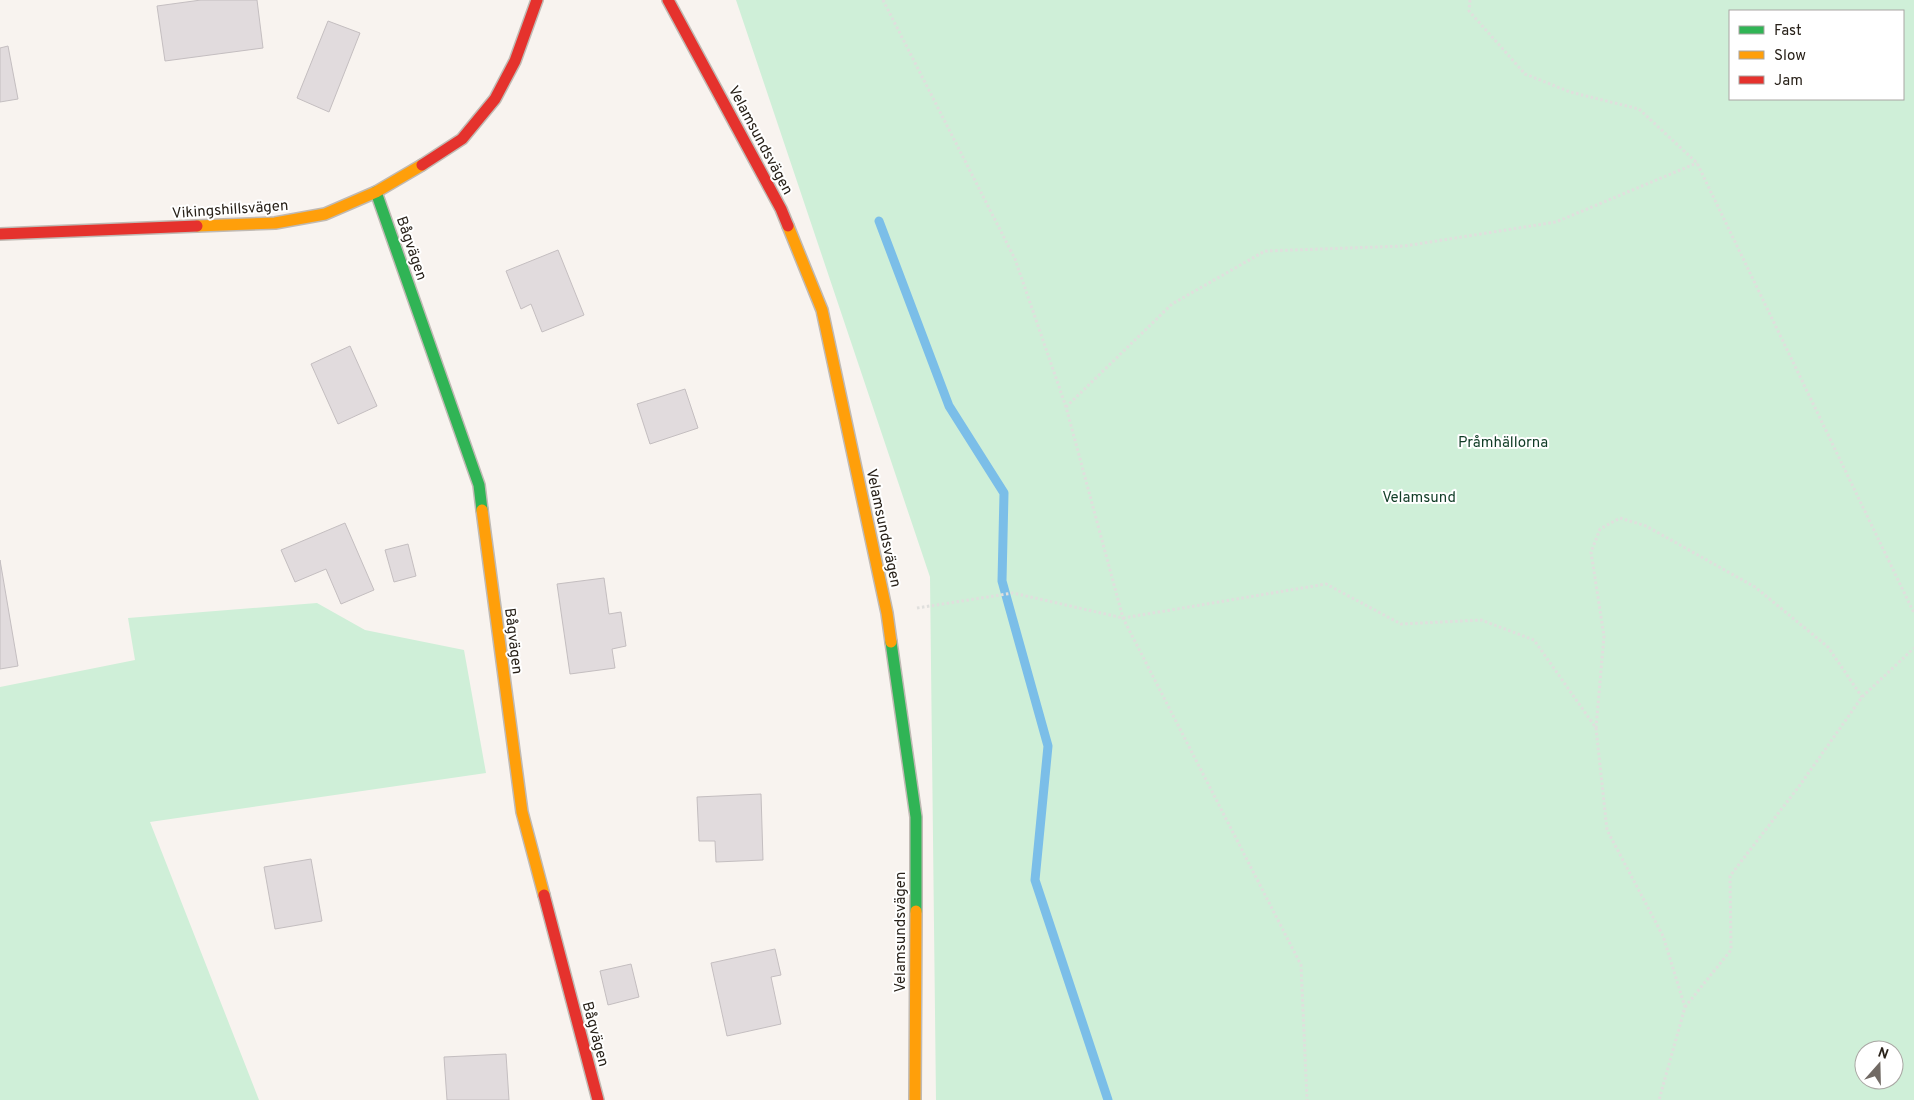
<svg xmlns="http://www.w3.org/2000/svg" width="1914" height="1100" font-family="Overpass,sans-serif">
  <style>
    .green { fill: #cfefd8; fill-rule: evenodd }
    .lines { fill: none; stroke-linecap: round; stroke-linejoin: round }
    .stream { stroke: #7bbee8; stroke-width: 9 }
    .building { fill: #e1dbdd; stroke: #c4bec0 }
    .fast-casing { stroke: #c0bab4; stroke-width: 14 }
    .slow-casing { stroke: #c0bab4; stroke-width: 14 }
    .jam-casing { stroke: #c0bab4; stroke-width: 14 }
    .path { stroke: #e0dfdd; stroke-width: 3; stroke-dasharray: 2.5 2.5; stroke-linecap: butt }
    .fast { stroke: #30b455; stroke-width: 11 }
    .slow { stroke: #ff9f0a; stroke-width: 11 }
    .jam { stroke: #e5322d; stroke-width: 11 }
    .labels { text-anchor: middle; stroke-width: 4; stroke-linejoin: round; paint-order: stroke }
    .street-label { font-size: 15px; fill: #282119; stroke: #fff }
    .park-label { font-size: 15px; fill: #103c26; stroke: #fff }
  </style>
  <rect width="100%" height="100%" fill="#f8f3ef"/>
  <g class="green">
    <path d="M736 0H1914V1100H936L930 577ZM1903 11V99H1730V11ZM1864 1050H1894V1080H1864Z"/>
    <polygon points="317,603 365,630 464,650 486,773 150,822 259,1100 0,1100 0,687 135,660 128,618"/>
  </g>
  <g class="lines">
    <polyline class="stream" points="879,221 949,406 1004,493 1002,581 1048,746 1035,880 1108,1100"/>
  </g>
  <g class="building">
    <polygon points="201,0 257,0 263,48 165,61 157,6"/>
    <polygon points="328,21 360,33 329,112 297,98"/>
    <polygon points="8,46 18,99 0,102 0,48"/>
    <polygon points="558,250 584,315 542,332 531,304 521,309 506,271"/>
    <polygon points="350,346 377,406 338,424 311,364"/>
    <polygon points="685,389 698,428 650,444 637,404"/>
    <polygon points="345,523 374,590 341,604 326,569 295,582 281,550"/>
    <polygon points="408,544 416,576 394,582 385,550"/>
    <polygon points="0,560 18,666 0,669"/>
    <polygon points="604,578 609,614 621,612 626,646 612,649 615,668 570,674 557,584"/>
    <polygon points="761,794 763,860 716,862 715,841 699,841 697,797"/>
    <polygon points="311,859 322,921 275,929 264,867"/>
    <polygon points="775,949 781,975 771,977 781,1024 727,1036 711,963"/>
    <polygon points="631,964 639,997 608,1005 600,971"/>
    <polygon points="506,1054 509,1100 447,1100 444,1057"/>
  </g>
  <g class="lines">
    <g class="fast-casing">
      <g id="fast">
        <polyline points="376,192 479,485 482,510"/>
        <polyline points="891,642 916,817 916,911"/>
      </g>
    </g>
    <g class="slow-casing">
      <g id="slow">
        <polyline points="197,226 275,223 325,214 376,192 422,165"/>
        <polyline points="788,226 822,310 887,613 891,642"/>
        <polyline points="482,510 522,812 544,895"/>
        <polyline points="915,1100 916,911"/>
      </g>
    </g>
    <g class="jam-casing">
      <g id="jam">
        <polyline points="668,0 781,209 788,226"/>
        <polyline points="422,165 462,139 495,99 515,61 537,0"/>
        <polyline points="0,234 197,226"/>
        <polyline points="544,895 598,1100"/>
      </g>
    </g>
    <g class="path">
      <polyline points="883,0 1015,259 1066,407 1123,618 1301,965 1307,1100"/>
      <polyline points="1470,0 1469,11 1525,74 1570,92 1639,109 1697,163 1914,613"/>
      <polyline points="1066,407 1172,304 1265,251 1405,246 1556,222 1697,163"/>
      <polyline points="917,608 1013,593 1123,618 1326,584 1401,624 1481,620 1534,640 1596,728 1607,830 1663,936 1685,1007 1659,1100"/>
      <polyline points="1596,728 1604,636 1591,552 1600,529 1620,518 1646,526 1755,587 1828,647 1862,697"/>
      <polyline points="1685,1007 1731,950 1730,876 1800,785 1862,697 1914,648"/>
    </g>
    <use href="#fast" class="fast"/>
    <use href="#slow" class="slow"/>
    <use href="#jam" class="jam"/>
  </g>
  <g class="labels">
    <g class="street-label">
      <text transform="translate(761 140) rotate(62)" y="5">Velamsundsvägen</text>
      <text transform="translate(230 209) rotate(-4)" y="5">Vikingshillsvägen</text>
      <text transform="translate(412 248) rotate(71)" y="5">Bågvägen</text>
      <text transform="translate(884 528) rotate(78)" y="5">Velamsundsvägen</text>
      <text transform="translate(514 641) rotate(83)" y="5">Bågvägen</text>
      <text transform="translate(900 932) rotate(-90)" y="5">Velamsundsvägen</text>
      <text transform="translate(596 1034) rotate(75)" y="5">Bågvägen</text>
    </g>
    <g class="park-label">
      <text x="1503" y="447">Pråmhällorna</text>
      <text x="1419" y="502">Velamsund</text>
    </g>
  </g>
  <rect x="1729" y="10" width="175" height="90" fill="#ffffff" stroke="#a9a6a3"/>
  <rect x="1739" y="26" width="25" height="8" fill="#30b455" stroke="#a9a6a3"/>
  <text x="1774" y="35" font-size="15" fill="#282119">Fast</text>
  <rect x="1739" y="51" width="25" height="8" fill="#ff9f0a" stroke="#a9a6a3"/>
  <text x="1774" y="60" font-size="15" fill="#282119">Slow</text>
  <rect x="1739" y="76" width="25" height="8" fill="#e5322d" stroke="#a9a6a3"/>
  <text x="1774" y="85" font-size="15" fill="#282119">Jam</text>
  <g transform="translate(1879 1065) rotate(20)"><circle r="24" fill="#ffffff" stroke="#a9a6a3"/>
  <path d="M0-4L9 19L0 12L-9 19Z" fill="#716a64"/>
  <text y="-8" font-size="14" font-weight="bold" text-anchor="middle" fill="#282119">N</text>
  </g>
</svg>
